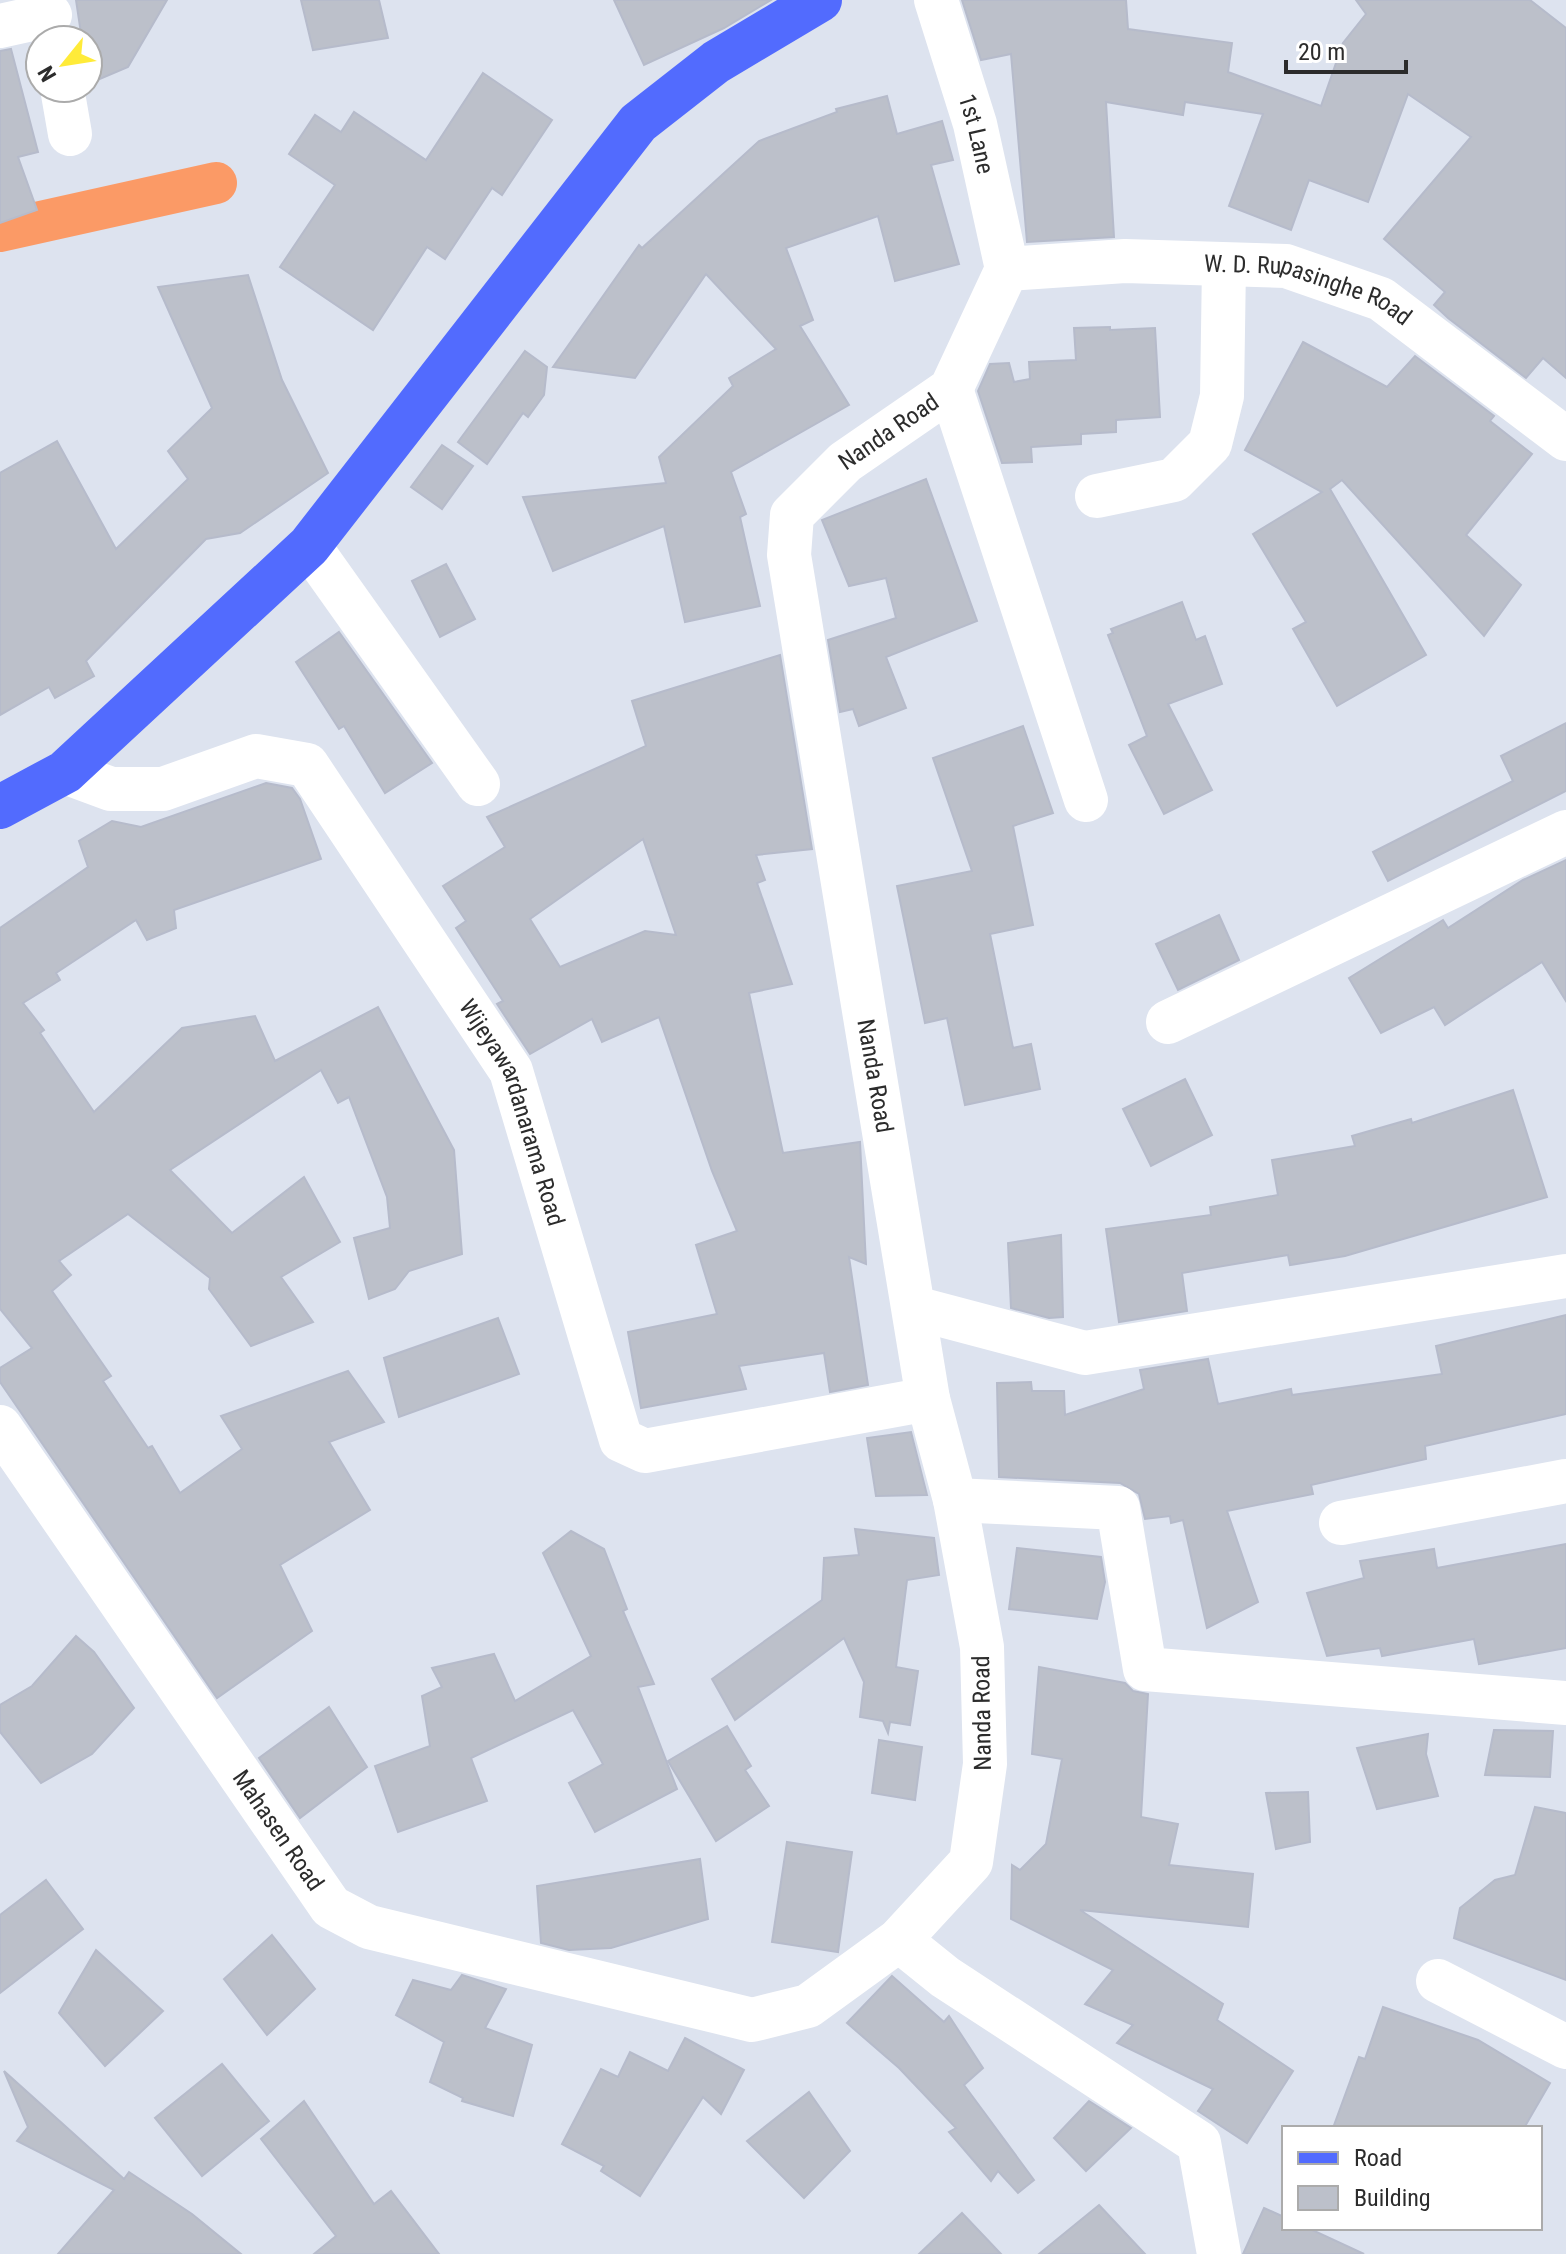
<svg xmlns="http://www.w3.org/2000/svg" width="1566" height="2254" font-family="'Roboto Condensed',sans-serif">
  <style>
    .lines { fill: none; stroke-linecap: round; stroke-linejoin: round }
    .canal { stroke: #fb9a66; stroke-width: 42 }
    .building { fill: #bcc0ca; stroke: #b6bbcb; stroke-width: 2; fill-rule: evenodd }
    .minor { stroke: #fff; stroke-width: 44 }
    .major { stroke: #526bfe; stroke-width: 44 }
    .labels { text-anchor: middle; stroke-width: 6; stroke-linejoin: round; paint-order: stroke }
    .street-label { font-size: 24px; fill: #2c2c2c; stroke: #fff }
  </style>
  <rect width="100%" height="100%" fill="#dde3ef"/>
  <g class="lines">
    <polyline class="canal" points="0,231 216,183"/>
  </g>
  <g class="building">
    <polygon points="76,0 167,0 128,67 88,84 88,40 82,40"/>
    <polygon points="301,0 379,0 388,38 313,50"/>
    <polygon points="614,0 771,0 724,28 644,65"/>
    <polygon points="962,0 1126,0 1128,29 1232,43 1228,72 1321,106 1343,43 1366,14 1356,0 1530,0 1566,28 1566,378 1543,358 1526,378 1448,318 1434,305 1445,292 1384,239 1471,137 1408,94 1368,202 1309,180 1291,230 1229,206 1263,114 1185,102 1183,115 1106,102 1114,237 1027,242 1011,54 981,60"/>
    <polygon points="11,49 38,152 18,157 37,210 0,223 0,51"/>
    <polygon points="483,73 552,120 502,195 492,188 445,259 427,247 373,330 280,267 335,185 289,154 315,115 341,132 354,112 426,160"/>
    <polygon points="887,96 897,134 942,121 953,160 931,165 959,264 895,281 878,216 786,248 813,320 800,326 849,405 731,472 746,514 740,517 760,606 685,622 664,526 553,571 523,497 666,483 659,457 733,386 729,378 776,349 706,274 635,378 553,367 639,245 642,248 759,141 837,112 836,109"/>
    <polygon points="248,275 282,380 328,473 240,533 206,539 86,661 94,676 55,698 49,687 0,715 0,473 57,441 116,549 188,479 168,451 212,408 158,287"/>
    <polygon points="1110,327 1110,330 1155,328 1160,417 1116,420 1116,432 1081,434 1081,444 1031,447 1032,462 1002,463 978,391 990,364 1009,363 1014,382 1030,379 1029,362 1076,360 1074,328"/>
    <polygon points="1303,342 1387,387 1415,356 1494,416 1490,421 1532,454 1466,535 1521,585 1484,636 1342,480 1330,489 1426,655 1337,706 1293,629 1306,622 1253,534 1322,492 1245,450"/>
    <polygon points="525,351 547,367 544,395 528,417 523,413 487,464 458,442"/>
    <polygon points="442,445 473,466 442,509 411,487"/>
    <polygon points="926,479 977,621 886,657 906,708 859,726 853,709 840,712 828,640 896,618 886,578 849,586 822,520"/>
    <polygon points="446,564 475,619 440,637 412,581"/>
    <polygon points="1182,602 1196,640 1205,636 1222,684 1168,704 1212,790 1164,814 1129,745 1147,736 1108,635 1113,633 1111,629"/>
    <polygon points="339,632 432,763 385,793 344,726 339,729 296,662"/>
    <path d="M780 655 812 849 756 855 765 880 757 883 792 984 749 993 783 1153 860 1142 866 1264 849 1257 868 1385 830 1392 824 1353 739 1366 746 1389 641 1408 628 1332 717 1314 696 1245 737 1231 712 1171 659 1017 602 1042 592 1019 530 1054 497 1004 503 1001 456 928 466 921 443 886 505 847 487 817 646 746 632 701ZM643 839 676 935 645 931 560 967 530 919Z"/>
    <polygon points="1566,723 1566,791 1388,881 1373,852 1513,781 1501,756"/>
    <polygon points="1023,726 1053,813 1013,826 1033,925 990,934 1013,1048 1031,1044 1040,1089 965,1105 947,1018 925,1023 897,886 972,871 933,758"/>
    <polygon points="266,783 292,788 300,799 321,859 174,910 176,928 147,940 136,920 56,973 60,980 23,1003 44,1030 40,1033 94,1112 182,1028 255,1016 275,1061 378,1007 454,1150 462,1254 409,1271 395,1289 369,1299 354,1238 390,1228 387,1197 349,1097 338,1103 321,1070 170,1170 232,1233 304,1177 340,1242 281,1277 313,1322 251,1346 209,1289 210,1278 128,1214 59,1261 71,1275 52,1291 111,1376 103,1381 148,1448 152,1446 180,1493 242,1449 221,1416 348,1371 384,1422 329,1442 370,1510 280,1565 312,1631 217,1698 0,1382 0,1368 32,1348 0,1309 0,928 88,867 79,841 112,821 141,827"/>
    <polygon points="1566,860 1566,1001 1542,962 1445,1025 1434,1007 1381,1033 1349,978 1443,920 1448,928 1523,880"/>
    <polygon points="1219,915 1239,960 1178,990 1156,944"/>
    <polygon points="1185,1079 1212,1135 1151,1166 1123,1109"/>
    <polygon points="1513,1090 1547,1197 1345,1256 1290,1265 1288,1255 1182,1273 1187,1311 1119,1322 1106,1229 1211,1215 1210,1207 1278,1195 1272,1160 1355,1146 1352,1136 1411,1119 1412,1123"/>
    <polygon points="1061,1235 1063,1317 1049,1318 1011,1308 1008,1243"/>
    <polygon points="1566,1315 1566,1414 1425,1446 1426,1459 1311,1485 1313,1494 1227,1511 1258,1602 1207,1628 1183,1520 1171,1523 1170,1516 1145,1519 1139,1494 1120,1483 999,1477 997,1383 1031,1382 1032,1391 1064,1391 1065,1415 1144,1389 1140,1370 1208,1359 1218,1404 1291,1389 1292,1395 1442,1374 1436,1346"/>
    <polygon points="498,1318 519,1374 399,1417 384,1358"/>
    <polygon points="911,1432 927,1495 876,1496 867,1438"/>
    <polygon points="855,1529 934,1538 939,1575 907,1580 896,1667 918,1671 910,1725 890,1722 888,1733 883,1721 860,1717 864,1682 844,1638 735,1720 712,1679 822,1600 824,1558 859,1555"/>
    <polygon points="571,1531 604,1549 627,1609 623,1611 654,1684 638,1687 677,1789 595,1832 569,1783 603,1764 573,1710 471,1758 487,1801 398,1832 375,1766 430,1746 422,1696 442,1687 432,1668 494,1654 515,1701 591,1656 543,1553"/>
    <polygon points="1566,1544 1566,1648 1479,1664 1474,1639 1382,1656 1380,1648 1327,1656 1307,1593 1364,1578 1360,1561 1434,1549 1437,1568"/>
    <polygon points="1017,1548 1101,1557 1105,1582 1097,1619 1009,1609"/>
    <polygon points="76,1636 94,1652 134,1708 92,1754 41,1783 0,1732 0,1705 32,1686"/>
    <polygon points="1039,1667 1125,1683 1133,1691 1148,1694 1141,1817 1178,1824 1169,1865 1253,1874 1248,1927 1080,1910 1223,2004 1217,2020 1293,2071 1247,2143 1198,2111 1213,2089 1117,2043 1133,2025 1085,2004 1113,1970 1011,1919 1012,1865 1020,1870 1046,1844 1062,1759 1032,1754"/>
    <polygon points="329,1707 367,1767 300,1818 259,1758"/>
    <polygon points="727,1726 751,1766 745,1770 769,1806 716,1841 668,1761"/>
    <polygon points="1494,1730 1553,1731 1550,1777 1485,1775"/>
    <polygon points="1428,1734 1426,1754 1438,1796 1377,1809 1357,1748"/>
    <polygon points="879,1740 922,1747 915,1800 872,1793"/>
    <polygon points="1308,1792 1310,1842 1276,1849 1266,1793"/>
    <polygon points="1535,1807 1566,1813 1566,1980 1454,1938 1460,1908 1495,1880 1515,1875"/>
    <polygon points="787,1842 852,1852 838,1952 772,1942"/>
    <polygon points="700,1859 708,1919 611,1948 569,1950 541,1943 537,1886"/>
    <polygon points="46,1880 83,1929 0,1993 0,1915"/>
    <polygon points="272,1935 315,1989 267,2035 224,1979"/>
    <polygon points="96,1950 163,2011 105,2066 59,2013"/>
    <polygon points="462,1975 506,1989 485,2028 532,2045 513,2116 462,2101 463,2098 430,2082 444,2042 396,2015 413,1980 451,1990"/>
    <polygon points="892,1976 944,2022 949,2016 983,2068 964,2085 1034,2180 1018,2193 998,2171 991,2181 949,2132 956,2128 899,2068 847,2023"/>
    <polygon points="1383,2007 1478,2040 1550,2083 1524,2128 1333,2128 1359,2057 1365,2059"/>
    <polygon points="685,2038 744,2070 721,2114 703,2097 640,2196 601,2171 604,2166 562,2144 601,2069 618,2077 630,2052 668,2071"/>
    <polygon points="222,2064 269,2121 202,2176 155,2118"/>
    <polygon points="4,2071 124,2179 129,2172 192,2214 241,2254 58,2254 114,2190 17,2141 28,2127"/>
    <polygon points="809,2092 850,2151 804,2198 747,2141"/>
    <polygon points="304,2101 374,2204 391,2191 439,2254 314,2254 336,2236 261,2139"/>
    <polygon points="1089,2101 1131,2128 1086,2171 1054,2138"/>
    <polygon points="1099,2205 1145,2254 1039,2254"/>
    <polygon points="1264,2208 1284,2217 1284,2228 1308,2228 1364,2254 1243,2254"/>
    <polygon points="962,2213 1001,2254 919,2254"/>
  </g>
  <g class="lines">
    <g class="minor">
      <path id="s1" d="M936 0 975 124 1007 269"/>
      <polyline points="0,26 50,15"/>
      <polyline points="62,88 70,134"/>
      <path id="s2" d="M1007 269 1125 261 1286 266 1381 299 1566 439"/>
      <polyline points="951,389 1086,800"/>
      <polyline points="1097,496 1174,480 1210,444 1222,396 1224,265"/>
      <polyline points="309,546 478,784"/>
      <path id="s3" d="M65 772 111 789H163L256 756 307 765 511 1071 621 1440 645 1451 928 1399"/>
      <polyline points="1168,1022 1566,832"/>
      <polyline points="915,1308 1085,1353 1566,1276"/>
      <path id="s4" d="M0 1427 331 1907 369 1927 752 2020 808 2006 899 1940 971 1862 985 1764 982 1647 955 1500 928 1399 789 555 792 515 845 462 951 389 1007 269"/>
      <polyline points="955,1500 1118,1508 1145,1669 1566,1703"/>
      <polyline points="1341,1523 1566,1481"/>
      <polyline points="899,1940 945,1977 1199,2143 1219,2254"/>
      <polyline points="1438,1981 1566,2047"/>
    </g>
    <polyline class="major" points="0,807 65,772 309,546 638,123 716,62 820,0"/>
  </g>
  <g class="labels">
    <g class="street-label">
      <text dy="8" stroke="none"><textPath href="#s1" startOffset="140">1st Lane</textPath></text>
      <text dy="8" stroke="none"><textPath href="#s2" startOffset="306">W. D. Rupasinghe Road</textPath></text>
      <text dy="8" stroke="none"><textPath href="#s4" startOffset="2790">Nanda Road</textPath></text>
      <text transform="translate(875 1076) rotate(80)" y="8">Nanda Road</text>
      <text dy="8" stroke="none"><textPath href="#s3" startOffset="658">Wijeyawardanarama Road</textPath></text>
      <text transform="translate(982 1713) rotate(-91)" y="8">Nanda Road</text>
      <text dy="8" stroke="none"><textPath href="#s4" startOffset="490">Mahasen Road</textPath></text>
    </g>
  </g>
  <rect x="1282" y="2126" width="260" height="104" fill="#ffffff" stroke="#ababab" stroke-width="2"/>
  <rect x="1298" y="2152" width="40" height="12" fill="#526bfe" stroke="#ababab" stroke-width="2"/>
  <text x="1354" y="2166" font-size="24" fill="#2c2c2c">Road</text>
  <rect x="1298" y="2186" width="40" height="24" fill="#bcc0ca" stroke="#ababab" stroke-width="2"/>
  <text x="1354" y="2206" font-size="24" fill="#2c2c2c">Building</text>
  <g transform="translate(64 64) rotate(240)"><circle r="38" fill="#ffffff" stroke="#ababab" stroke-width="2"/>
  <path d="M0-6L14 30L0 20L-14 30Z" fill="#ffeb39"/>
  <text y="-12" font-size="22" font-weight="bold" text-anchor="middle" fill="#2c2c2c">N</text>
  </g>
  <path d="M1286 60v12h120v-12" fill="none" stroke="#2c2c2c" stroke-width="4"/>
  <text x="1298" y="60" font-size="24" fill="#2c2c2c" stroke="#ffffff" stroke-width="6" paint-order="stroke">20 m</text>
</svg>
